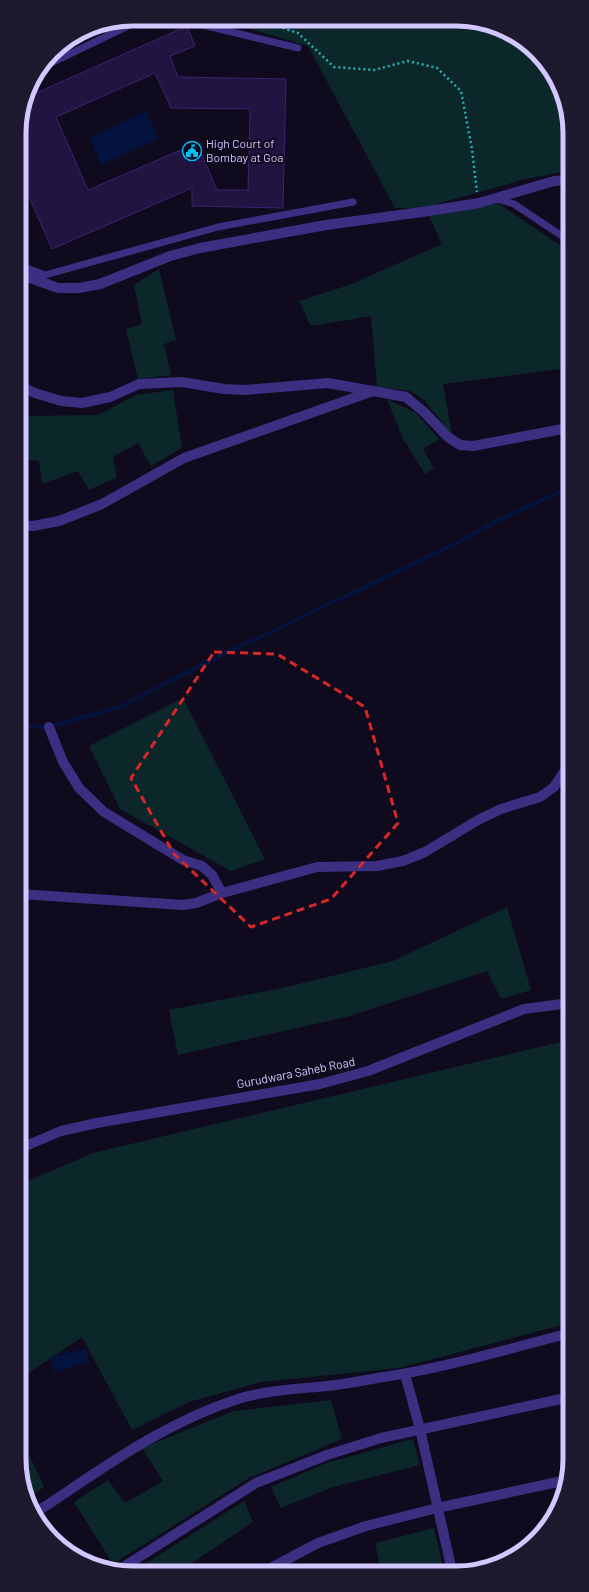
<svg xmlns="http://www.w3.org/2000/svg" width="589" height="1592" font-family="Barlow,sans-serif">
  <style>
    .green { fill: #0c2729 }
    .water { fill: #04133d }
    .lines { fill: none; stroke-linecap: round; stroke-linejoin: round }
    .stream { stroke: #04133d; stroke-width: 4 }
    .building { fill: #211441; stroke: #3a2370; fill-rule: evenodd }
    .path { stroke: #20b4ba; stroke-width: 2.5; stroke-dasharray: 2 3; stroke-linecap: butt }
    .service { stroke: #3b2f82; stroke-width: 7 }
    .minor { stroke: #3b2f82; stroke-width: 10 }
    .tertiary { stroke: #3b2f82; stroke-width: 10 }
    .marked { fill: none; stroke: #d62828; stroke-width: 3; stroke-dasharray: 8 5; stroke-linejoin: round }
    .labels { text-anchor: middle; stroke-width: 4; stroke-linejoin: round; paint-order: stroke }
    .poi-label { font-size: 12px; fill: #d3c7ff; stroke: #0f0a1e; text-anchor: start }
    .street-label { font-size: 12px; fill: #d3c7ff; stroke: #0f0a1e }
    .rim { fill: none; stroke: #d3c7ff; stroke-width: 5 }
  </style>
  <rect width="100%" height="100%" fill="#0f0a1e"/>
  <g class="green">
    <polygon points="220,20 478,21 537,53 568,111 568,171 526,179 422,208 395,208 308,46"/>
    <polygon points="498,203 568,251 568,368 443,384 452,435 425,401 410,391 377,387 371,316 311,326 299,301 349,285 442,244 429,216"/>
    <polygon points="159,269 176,340 164,344 171,375 138,379 126,329 142,324 134,285"/>
    <polygon points="173,390 182,448 151,466 138,443 113,457 117,477 89,490 78,471 42,484 39,461 20,459 20,416 98,415 136,395"/>
    <polygon points="387,399 416,413 439,439 423,449 434,468 425,474 402,437"/>
    <polygon points="183,698 265,859 231,871 120,809 89,746"/>
    <polygon points="507,907 531,990 501,999 487,971 350,1016 178,1055 169,1010 282,988 393,961"/>
    <polygon points="569,1020 570,1323 399,1368 261,1382 189,1402 132,1430 82,1337 21,1378 21,1184 93,1153 565,1041"/>
    <polygon points="331,1400 342,1439 249,1478 113,1564 74,1502 108,1480 125,1503 163,1481 142,1448 234,1411"/>
    <polygon points="21,1437 44,1487 30,1497 21,1481"/>
    <polygon points="413,1439 420,1465 333,1487 281,1508 271,1487 326,1463"/>
    <polygon points="244,1501 253,1522 180,1571 134,1571"/>
    <polygon points="434,1528 444,1571 381,1571 375,1543"/>
  </g>
  <g class="water">
    <polygon points="146,111 159,138 102,165 89,138"/>
    <polygon points="85,1348 89,1362 54,1372 50,1358"/>
  </g>
  <g class="lines">
    <polyline class="stream" points="20,726 49,727 120,707 216,658 461,541 494,522 568,488"/>
  </g>
  <path class="building" d="M187 26 195 46 170 56 178 77 286 79 283 208 192 206V188L52 249 19 174V126L27 97ZM155 73 171 108 250 109 248 190H217L197 143 88 190 56 117Z"/>
  <g class="lines">
    <polyline class="path" points="259,20 298,33 334,67 374,70 408,61 437,68 461,91 472,149 477,192"/>
    <g class="service">
      <polyline points="178,19 298,48"/>
      <polyline points="43,67 136,22 150,19"/>
      <polyline points="495,198 514,204 568,240"/>
      <polyline points="19,265 45,275 218,227 353,202"/>
    </g>
    <g class="minor">
      <polyline points="19,274 58,288 79,288 100,284 170,256 200,248 326,225 422,212 479,203 554,181 568,180"/>
      <polyline points="20,386 35,393 61,401 82,403 110,397 139,384 182,382 224,389 244,390 328,383 406,397 424,412 448,437 460,445 473,446 568,428"/>
      <polyline points="20,525 33,526 59,521 102,504 184,458 373,391"/>
      <polyline points="49,727 63,762 79,788 104,812 183,860 202,866 212,875 222,893"/>
      <polyline points="20,894 183,905 196,903 222,893 317,867 377,866 403,861 425,852 478,820 501,809 540,797 554,787 564,772 569,758"/>
      <polyline points="405,1374 420,1429 452,1571"/>
      <path d="M38 1511C102 1469 163 1423 238 1399 267 1390 297 1389 327 1386 346 1384 365 1380 384 1377 447 1367 508 1349 570 1333"/>
      <polyline points="117,1571 256,1483 327,1455 381,1438 570,1397"/>
      <polyline points="265,1571 318,1543 366,1526 437,1508 567,1480"/>
    </g>
    <polyline class="tertiary" points="21,1148 61,1131 97,1123 320,1084 368,1071 524,1009 569,1003"/>
  </g>
  <path class="marked" d="M214 652 277 654 365 707 398 823 331 899 251 927 174 854 131 778Z"/>
  <defs>
    <g id="civic-ring" transform="scale(1)"><circle r="9.5" fill="#0f0a1e" stroke="#00c1f2" stroke-width="1.5"/><path d="M-.6-6.5H3V-4.5H.6V-3L4-1V1h2V6H-6V1h2V-1L-.6-3ZM-1.2 2.5V6h2.4V2.5Z" fill="#00c1f2"/></g>
  </defs>
  <g fill-rule="evenodd">
    <use href="#civic-ring" x="192" y="151"/>
  </g>
  <g class="labels">
    <g class="poi-label">
      <text x="206" y="148">High Court of<tspan x="206" dy="14">Bombay at Goa</tspan></text>
    </g>
    <g class="street-label">
      <text transform="translate(296 1073) rotate(-11)" y="4">Gurudwara Saheb Road</text>
    </g>
  </g>
  <path d="M0 0H589V1592H0ZM133 26H456A107 107 0 0 1 563 133V1459A107 107 0 0 1 456 1566H133A107 107 0 0 1 26 1459V133A107 107 0 0 1 133 26Z" fill="#1f1930" fill-rule="evenodd"/>
  <path class="rim" d="M133 26H456A107 107 0 0 1 563 133V1459A107 107 0 0 1 456 1566H133A107 107 0 0 1 26 1459V133A107 107 0 0 1 133 26Z"/>
</svg>
